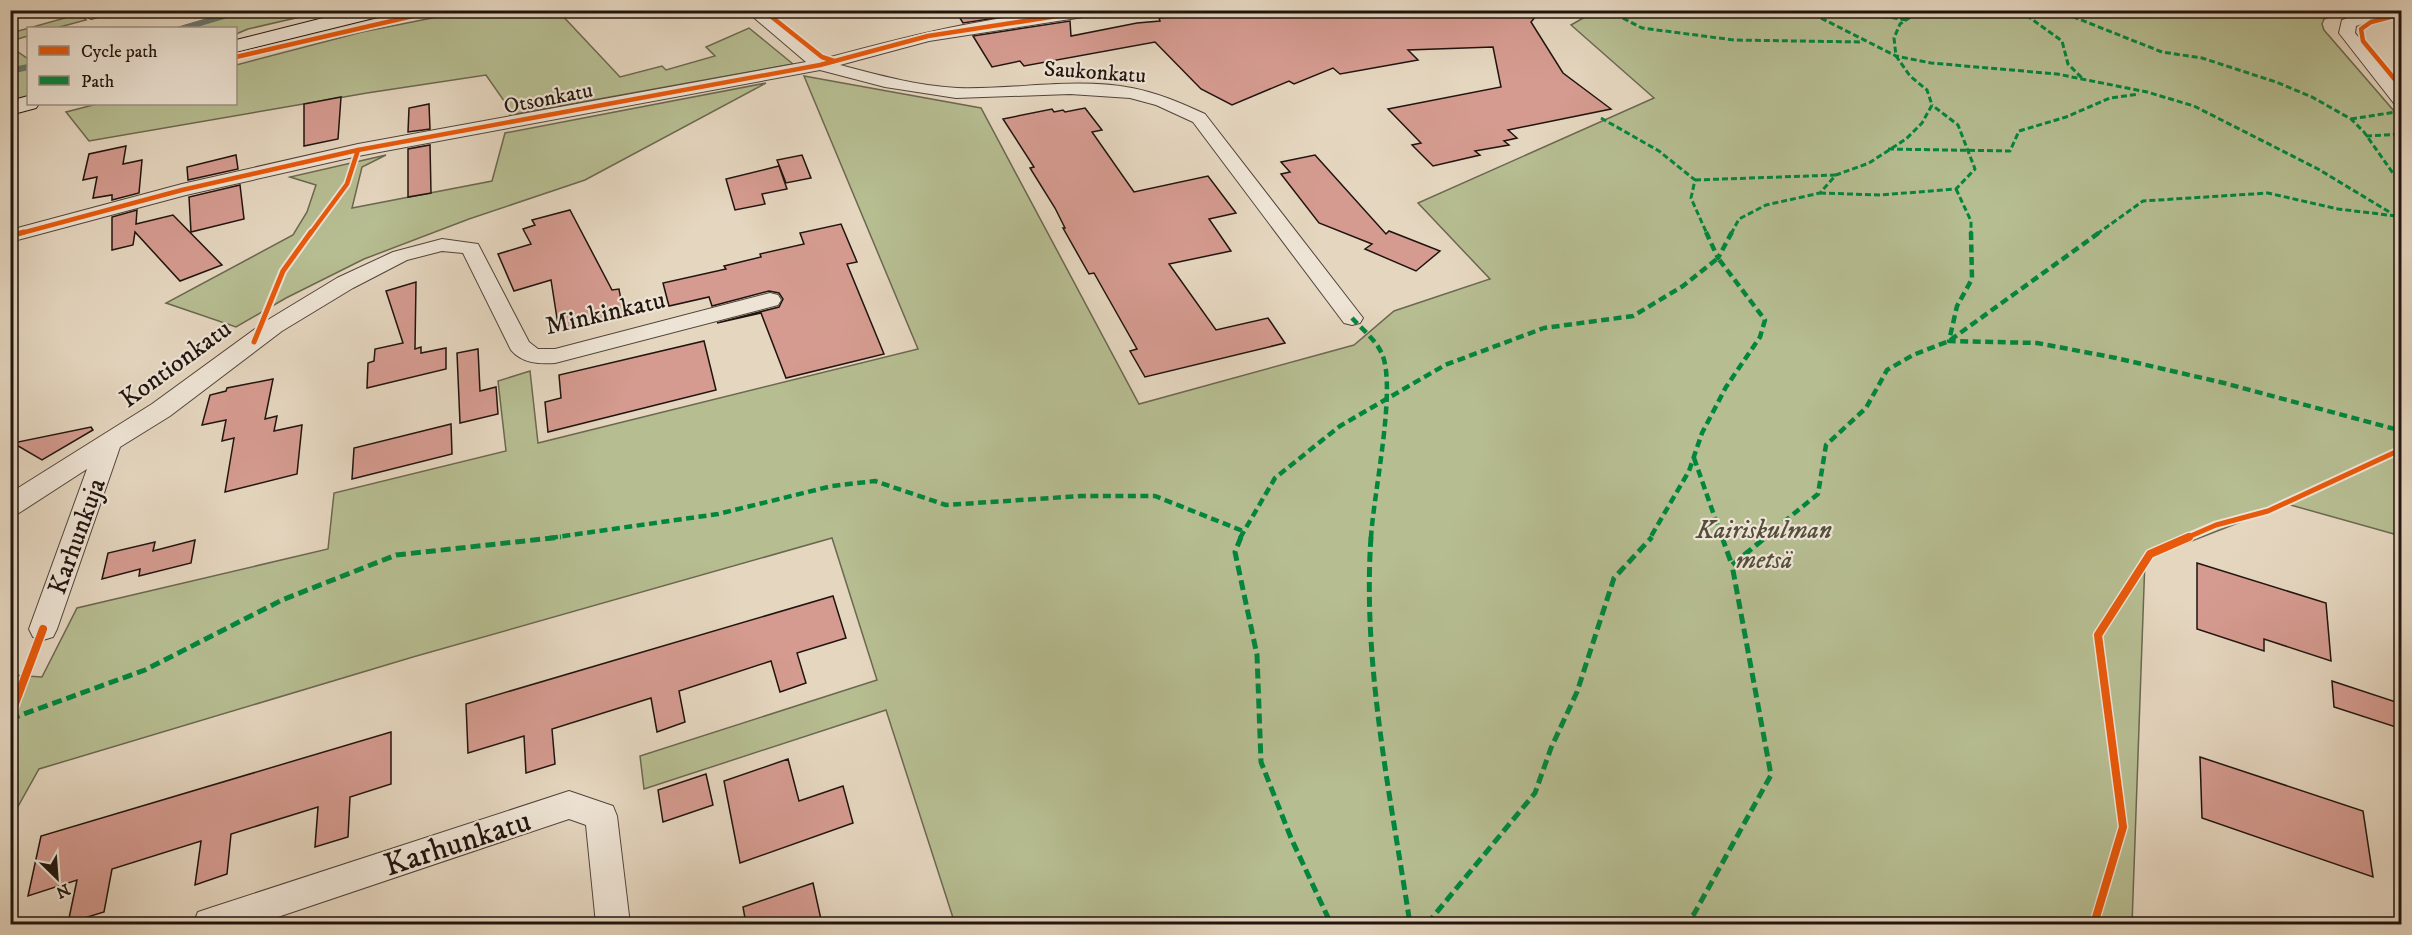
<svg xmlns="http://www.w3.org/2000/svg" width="2412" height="935" font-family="'IM FELL DW Pica',serif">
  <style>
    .green { fill: #b6bd91; stroke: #6b6850; stroke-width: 1.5 }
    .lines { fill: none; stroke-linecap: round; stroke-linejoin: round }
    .stream { stroke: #67776e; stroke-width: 6 }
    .building { fill: #d59b90; stroke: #20140f; stroke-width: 1.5 }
    .street-casing { stroke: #51443b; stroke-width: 2 }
    .secondary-casing { stroke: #20140f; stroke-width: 2 }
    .street { fill: #eee4d5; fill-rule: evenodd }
    .secondary { fill: #eee4d5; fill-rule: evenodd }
    .quiet-far2 { stroke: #00873e; stroke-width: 3; stroke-dasharray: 6 3; stroke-linecap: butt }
    .quiet-far1 { stroke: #00873e; stroke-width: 4.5; stroke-dasharray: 8 4.5; stroke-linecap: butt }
    .quiet { stroke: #00873e; stroke-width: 5; stroke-dasharray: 10 5; stroke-linecap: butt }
    .cycleway-far2-casing { stroke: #eee4d5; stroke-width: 8 }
    .cycleway-far1-casing { stroke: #eee4d5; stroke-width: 9 }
    .cycleway-casing { stroke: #eee4d5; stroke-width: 11 }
    .cycleway-far2 { stroke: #e8590c; stroke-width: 4.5 }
    .cycleway-far1 { stroke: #e8590c; stroke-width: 5 }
    .cycleway { stroke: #e8590c; stroke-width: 8 }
    .labels { text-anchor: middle; stroke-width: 4.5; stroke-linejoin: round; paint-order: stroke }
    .far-street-label { font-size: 22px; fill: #20140f; stroke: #eee4d5 }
    .street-label { font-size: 26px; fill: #20140f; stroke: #eee4d5 }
    .park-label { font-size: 26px; font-style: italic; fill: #544f3c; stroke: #eee4d5 }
    .near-street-label { font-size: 32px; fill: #20140f; stroke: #eee4d5 }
  </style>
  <rect width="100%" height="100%" fill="#e5d6bf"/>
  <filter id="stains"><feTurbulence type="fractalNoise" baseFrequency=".00333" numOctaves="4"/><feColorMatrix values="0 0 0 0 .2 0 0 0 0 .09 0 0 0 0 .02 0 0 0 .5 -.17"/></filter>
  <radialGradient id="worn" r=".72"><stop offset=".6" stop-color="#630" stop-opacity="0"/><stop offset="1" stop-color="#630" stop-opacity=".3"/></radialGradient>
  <g class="green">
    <polygon points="1597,10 2349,11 2324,19 2322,24 2324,30 2401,119 2401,536 2287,504 2145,559 2132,924 955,924 886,710 644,789 640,756 877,680 832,538 413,657 39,769 11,819 11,675 42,677 77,608 328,549 334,493 506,451 498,381 530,371 538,443 918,349 804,76 981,108 1139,404 1354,345 1394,311 1490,279 1418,203 1654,98 1571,25"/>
    <polygon points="236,11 236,10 326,11 248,29 236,34 236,28 176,28"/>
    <polygon points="467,11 558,11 620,77 662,66 666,70 715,56 706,47 749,28 793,64 510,115 511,111 486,75 367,93 89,141 66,112 97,104 236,104 236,65 362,32"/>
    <polygon points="79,14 86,20 56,28 28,28 28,36 11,41 11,33"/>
    <polygon points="11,47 28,59 28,96 11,101"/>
    <polygon points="766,83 585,180 469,219 364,259 286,298 236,327 166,303 293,235 307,212 316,185 290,177 386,155 362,167 352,208 492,181 505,133"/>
  </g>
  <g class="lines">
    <g class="stream">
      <polyline points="184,28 244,10"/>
      <polyline points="10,71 28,67"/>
    </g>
  </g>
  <g class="building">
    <polygon points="955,10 1049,10 963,23"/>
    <polygon points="1260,10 1307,10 1310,15 1331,10 1541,10 1531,22 1563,73 1611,109 1508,130 1517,138 1504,141 1509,145 1475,151 1480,155 1433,166 1412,145 1421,143 1388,109 1501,87 1493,47 1408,50 1418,60 1340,74 1333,68 1294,84 1289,81 1232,105 1201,89 1155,42 1024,66 1020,61 992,67 973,36 1070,21 1071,36 1137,23 1160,21 1159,18"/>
    <polygon points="341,97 338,139 304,146 304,104"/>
    <polygon points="429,104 430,129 408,132 409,108"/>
    <polygon points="1085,108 1102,130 1092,132 1134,192 1208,176 1236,213 1209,219 1231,251 1169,264 1216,330 1268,318 1285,343 1145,377 1130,351 1137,349 1094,273 1089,274 1063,228 1065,228 1055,208 1030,168 1034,167 1003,119 1052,109 1054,112 1063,110 1065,112"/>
    <polygon points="430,145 431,193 408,197 408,149"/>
    <polygon points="126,146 123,164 142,160 139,193 112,200 112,195 93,198 97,177 83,180 89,154"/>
    <polygon points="236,155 238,169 188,180 187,167"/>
    <polygon points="802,155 811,178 786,183 777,160"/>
    <polygon points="1315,155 1386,234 1389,231 1440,251 1416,271 1365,249 1372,244 1319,223 1281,174 1290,172 1281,162"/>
    <polygon points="779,166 787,189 762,194 765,204 735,210 726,179"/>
    <polygon points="240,185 244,219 191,232 189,197"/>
    <polygon points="137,210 136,224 173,215 222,265 180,281 135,232 133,245 112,250 112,217"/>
    <polygon points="570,210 612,290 619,289 624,316 559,331 551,280 514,291 498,254 531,244 523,229 535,225 532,220"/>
    <polygon points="841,224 857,262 847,264 884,354 786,378 761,313 717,323 779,307 783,299 779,293 769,291 712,306 709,297 669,306 663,283 726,269 724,266 761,257 760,254 804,244 800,233"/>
    <polygon points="416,282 415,349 421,347 421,353 446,348 446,369 367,388 368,363 374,361 375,349 403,343 386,291"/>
    <polygon points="704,341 716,390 548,432 545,402 561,398 559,375"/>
    <polygon points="478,349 480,391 496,387 498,414 460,423 457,353"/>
    <polygon points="273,379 265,419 277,416 274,431 302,425 297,474 225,492 234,438 222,441 226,420 202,425 210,395 226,391 227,388"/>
    <polygon points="451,424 452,454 352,479 354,448"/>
    <polygon points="91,427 93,430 42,460 13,443"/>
    <polygon points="195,540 191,563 139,576 140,569 102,579 108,553 155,542 153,551"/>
    <polygon points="2197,563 2326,603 2331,661 2264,639 2264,651 2197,629"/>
    <polygon points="833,596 846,638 797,653 806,683 780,692 771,661 679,691 685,722 657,732 651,698 552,729 555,764 526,773 524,736 468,753 466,704"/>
    <polygon points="2332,681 2402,704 2402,729 2334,707"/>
    <polygon points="391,732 391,784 350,797 348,837 315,847 318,807 231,834 227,874 195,885 201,841 112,869 104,912 68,923 77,880 28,896 41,836"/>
    <polygon points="2200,757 2363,811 2373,877 2202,818"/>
    <polygon points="788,759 799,801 843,786 853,823 740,863 724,781"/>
    <polygon points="706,774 713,805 663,822 658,790"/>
    <polygon points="813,883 822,924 746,924 743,907"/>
  </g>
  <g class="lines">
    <g class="street-casing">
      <g id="street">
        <polygon points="86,10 113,10 111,13 91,19 83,14"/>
        <path d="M745 10H763L823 59C915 34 1008 10 1104 10L1096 15 929 41 840 65C878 75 918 86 957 88 1015 90 1074 77 1132 88 1158 93 1181 103 1205 114L1363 318 1360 323 1352 325 1344 323 1193 122 1156 105 1130 98 1070 94 956 98 885 87 820 70 358 156 186 195 10 242V230L182 184 358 144 806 62Z"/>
        <polygon points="2370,10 2396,10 2394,13 2356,26 2355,33 2402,90 2402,107 2396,106 2339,33 2342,20"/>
        <path d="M442 239 478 244 529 342 538 349H555L770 293 778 295 781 300 778 305 555 363C538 364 522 363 511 350L463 253 442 251 407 260 353 288 282 331 170 416 120 447 57 629 53 637 43 640 33 637 29 629 87 469 19 513 10 515V493L152 404 266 321 337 278 393 252Z"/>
        <polygon points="569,791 613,806 617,816 630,924 596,924 586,825 569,819 257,924 193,924 198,912 210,908"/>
      </g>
    </g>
    <g class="secondary-casing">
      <g id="secondary">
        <polygon points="355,10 393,10 390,14 236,52 236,40"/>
        <polygon points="28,96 28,104 39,104 36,108 10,115 10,101"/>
      </g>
    </g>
    <use href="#street" class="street"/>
    <use href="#secondary" class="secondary"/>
    <g class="quiet-far2">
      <polyline points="1607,10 1642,28 1734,40 1863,42"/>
      <polyline points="1805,10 1896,56 1931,63 2057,74 2147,92 2194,106 2318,169 2391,213"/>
      <polyline points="2019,10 2062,41 2068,64 2083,79"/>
      <polyline points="2056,10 2162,52 2202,58 2276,82 2312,97 2351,119 2364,132 2402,186"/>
      <polyline points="1811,12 1855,12 1907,20"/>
      <polyline points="1601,118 1659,151 1695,180 1691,198 1707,234"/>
      <polyline points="2351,119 2402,111"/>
      <polyline points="2366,136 2402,134"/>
      <polyline points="1888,149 2010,151 2019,131 2066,117 2110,98 2139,94"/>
      <polyline points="1695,180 1836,175"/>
      <polyline points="1956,189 1971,221 1971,234"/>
      <polyline points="1820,193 1880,195 1956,189 1975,169 1958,125 1932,105"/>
      <polyline points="1731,234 1739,219 1766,205 1820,193 1836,175 1869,163 1906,139 1922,123 1932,105 1927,90 1910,76 1896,56 1894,38 1900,24 1921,10"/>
      <polyline points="2097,234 2143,201 2268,193 2338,209 2396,216"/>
    </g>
    <g class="quiet-far1">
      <polyline points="1706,232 1718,258 1732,232"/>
      <polyline points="1971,232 1972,279 1957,306 1949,341 2037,343 2116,358 2224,383 2402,431"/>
      <path d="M1352 318C1362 329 1376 340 1382 354 1397 388 1373 496 1371 538"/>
      <polyline points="1694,458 1722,538"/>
      <polyline points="550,538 718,514 832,486 875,481 946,505 1081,496 1155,496 1243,531"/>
      <polyline points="1240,538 1275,478 1340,426 1445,365 1544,328 1633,316 1683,286 1718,258 1765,320 1760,337 1726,387 1702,433 1689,471 1650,538"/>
      <polyline points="1764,538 1818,494 1826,445 1866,408 1887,370 1913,355 1949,341 2100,232"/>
    </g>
    <g class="quiet">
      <polyline points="1241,537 1235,552 1257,655 1261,762 1291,838 1331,924"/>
      <path d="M1371 537C1362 664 1391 798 1410 924"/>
      <polyline points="1722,537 1732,565"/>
      <polyline points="10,719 145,670 282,600 396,555 561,537"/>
      <polyline points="1427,924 1535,793 1551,748 1577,692 1614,578 1652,537"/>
      <polyline points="1680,924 1694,914 1771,775 1732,565 1766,537"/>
    </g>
    <g class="cycleway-far2-casing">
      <g id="cycleway-far2">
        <polyline points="763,10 822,57 834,61"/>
        <polyline points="2402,14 2371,22 2361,29 2363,41 2402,88"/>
        <polyline points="236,57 439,10"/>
        <polyline points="18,234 182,190 358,150 820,65 928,36 1096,10"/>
        <polyline points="310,234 347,184 358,150"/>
      </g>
    </g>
    <g class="cycleway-far1-casing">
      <g id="cycleway-far1">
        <polyline points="10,236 24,232"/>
        <polyline points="254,342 283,271 311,232"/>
        <polyline points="2186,538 2216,525 2268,511 2402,449"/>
      </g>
    </g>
    <g class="cycleway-casing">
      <g id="cycleway">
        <polyline points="10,717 43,629"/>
        <polyline points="2094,924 2123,827 2098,635 2150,554 2189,537"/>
      </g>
    </g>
    <use href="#cycleway-far2" class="cycleway-far2"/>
    <use href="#cycleway-far1" class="cycleway-far1"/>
    <use href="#cycleway" class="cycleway"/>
  </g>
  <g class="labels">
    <g class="far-street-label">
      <text transform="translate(1095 71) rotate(4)" y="8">Saukonkatu</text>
      <text transform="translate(548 97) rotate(-11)" y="8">Otsonkatu</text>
    </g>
    <g class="street-label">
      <text transform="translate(605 312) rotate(-13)" y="9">Minkinkatu</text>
      <text transform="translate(175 363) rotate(-36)" y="9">Kontionkatu</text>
      <text transform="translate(76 536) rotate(-70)" y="9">Karhunkuja</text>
    </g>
    <g class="park-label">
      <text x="1764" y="538">Kairiskulman<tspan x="1764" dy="30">metsä</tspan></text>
    </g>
    <g class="near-street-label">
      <text transform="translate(457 842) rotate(-18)" y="11">Karhunkatu</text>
    </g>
  </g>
  <rect width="2412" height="935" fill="none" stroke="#e5d6bf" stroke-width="36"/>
  <rect x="12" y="12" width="2388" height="911" fill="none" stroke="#20140f" stroke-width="3"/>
  <rect x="18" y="18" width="2376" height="899" fill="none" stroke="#20140f" stroke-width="1.5"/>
  <rect x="27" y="27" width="210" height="78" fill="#eee4d5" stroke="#9c9186" stroke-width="1.5"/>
  <rect x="39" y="46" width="30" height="9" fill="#e8590c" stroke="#9c9186" stroke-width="1.5"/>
  <text x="81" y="57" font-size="18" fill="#20140f">Cycle path</text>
  <rect x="39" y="76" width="30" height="9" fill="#00873e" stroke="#9c9186" stroke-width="1.5"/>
  <text x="81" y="87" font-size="18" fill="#20140f">Path</text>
  <g transform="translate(57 878) rotate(155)" stroke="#eee4d5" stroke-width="4.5" paint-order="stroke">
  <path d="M0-4.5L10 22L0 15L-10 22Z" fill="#20140f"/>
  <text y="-9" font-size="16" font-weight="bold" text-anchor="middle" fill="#20140f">N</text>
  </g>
  <rect width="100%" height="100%" filter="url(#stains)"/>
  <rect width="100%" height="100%" fill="url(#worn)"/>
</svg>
